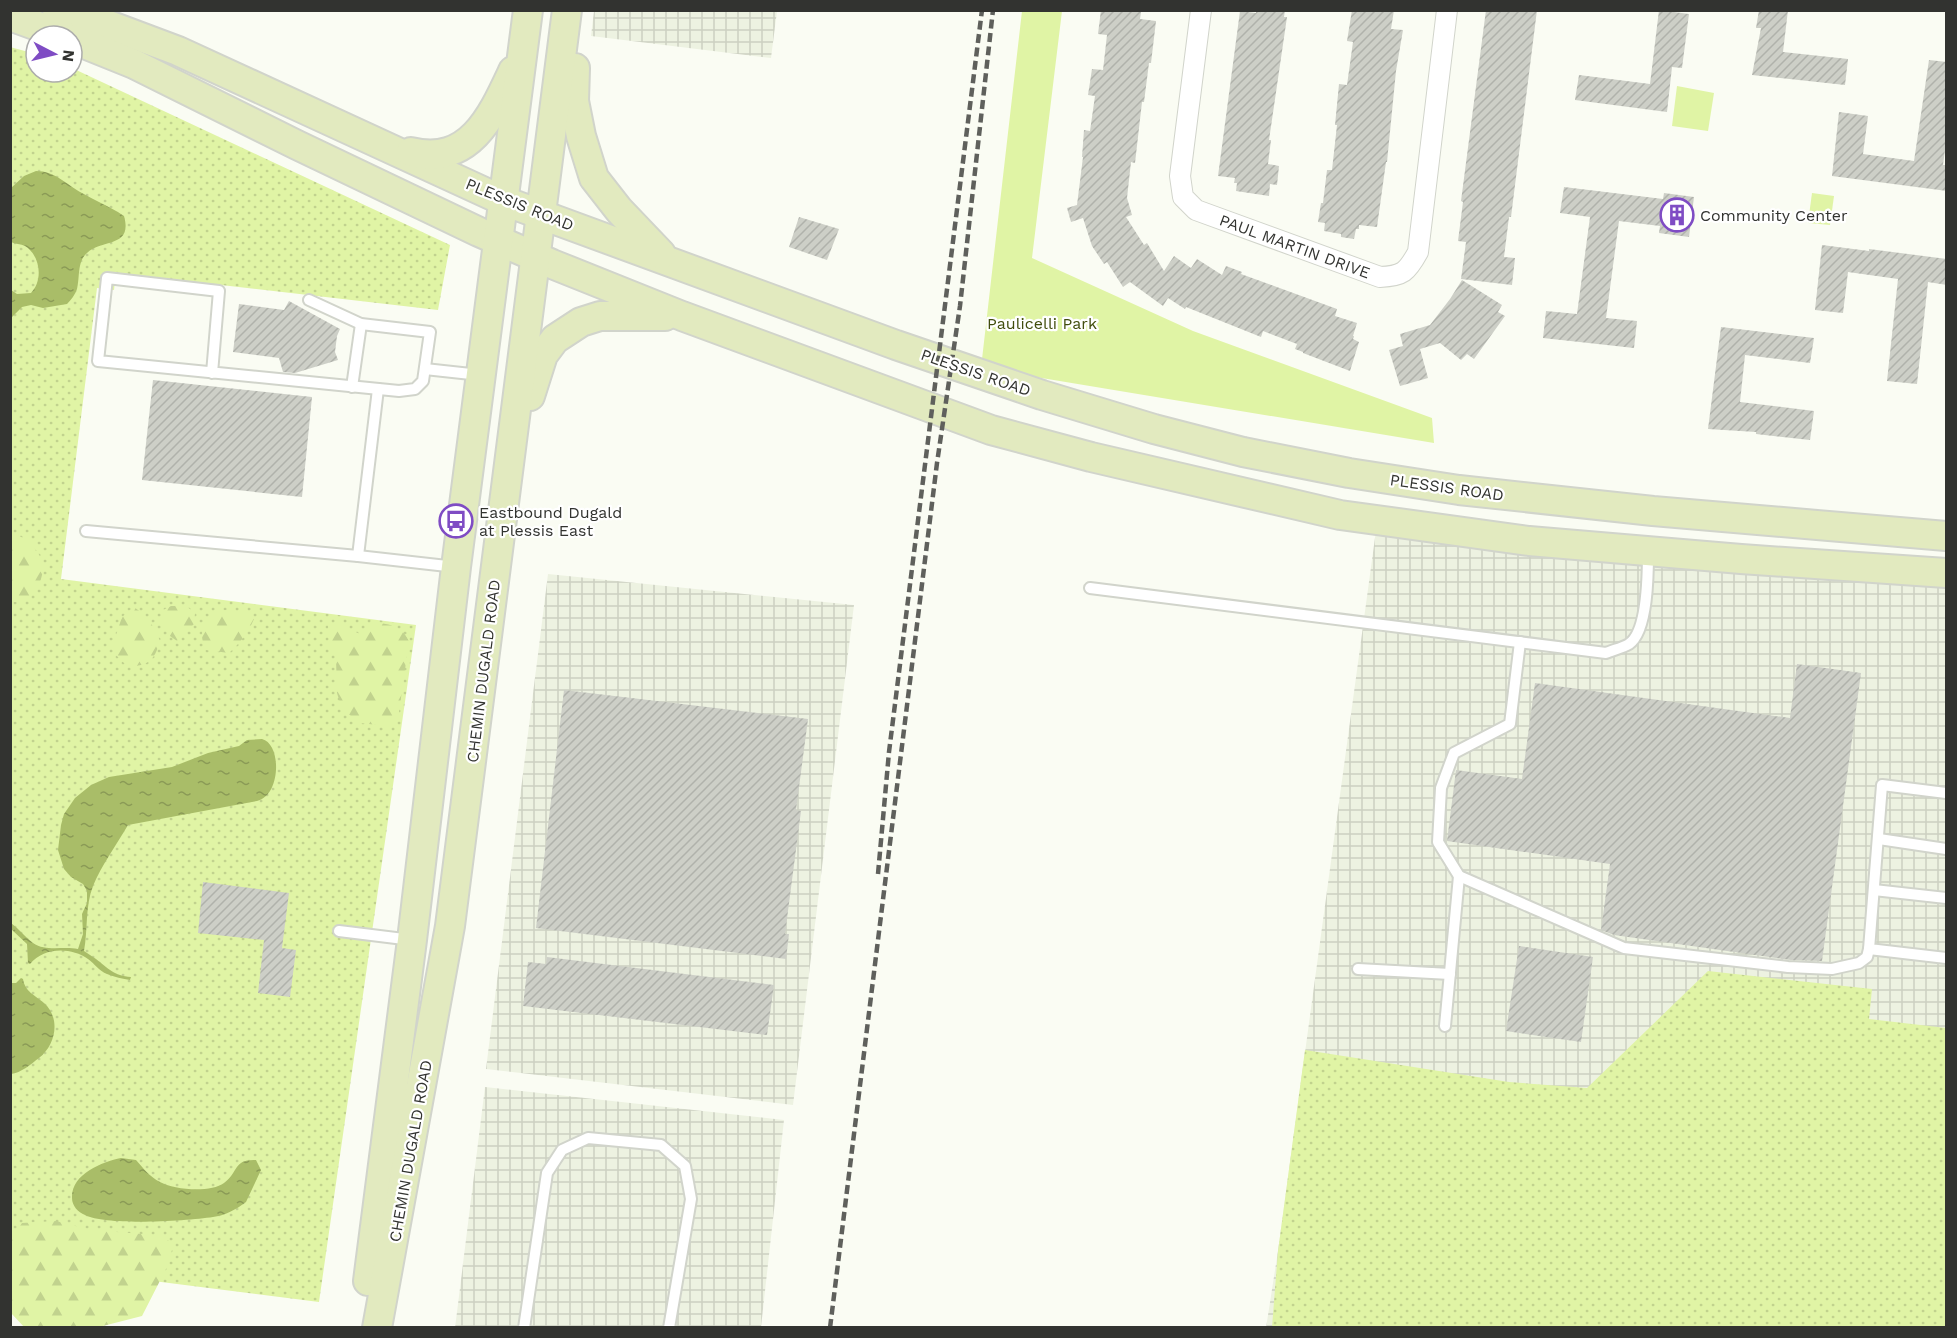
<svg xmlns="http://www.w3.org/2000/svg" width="1957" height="1338" font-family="'Work Sans',sans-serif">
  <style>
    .industrial { fill: url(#industrial-grid) }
    .grass { fill: url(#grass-dots) }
    .forest { fill: url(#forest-firs) }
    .park { fill: #e0f4a5 }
    .water { fill: url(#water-ripples) }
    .building { fill: url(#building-hatch) }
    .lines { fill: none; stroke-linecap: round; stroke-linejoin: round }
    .lane-casing { stroke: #d1d4cb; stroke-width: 14 }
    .street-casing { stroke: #d1d4cb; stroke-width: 22 }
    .secondary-casing { stroke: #d1d4cb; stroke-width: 32 }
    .lane { stroke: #fff; stroke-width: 10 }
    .street { stroke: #fff; stroke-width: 20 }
    .secondary { stroke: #e2eabf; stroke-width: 28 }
    .rail { stroke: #5f605c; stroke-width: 4.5; stroke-dasharray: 9 4.5; stroke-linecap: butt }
    .labels { text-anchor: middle; stroke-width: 4.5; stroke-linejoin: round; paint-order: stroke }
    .street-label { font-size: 16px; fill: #323330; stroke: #fff }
    .poi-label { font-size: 16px; fill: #323330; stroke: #fff; text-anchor: start }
    .park-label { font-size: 16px; fill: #414d0d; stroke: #fff }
  </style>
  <defs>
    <pattern id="industrial-grid" width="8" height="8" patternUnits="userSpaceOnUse" patternTransform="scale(1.5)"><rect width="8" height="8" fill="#edf2e1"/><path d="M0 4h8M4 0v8" fill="none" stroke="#ccd0c1"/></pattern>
    <pattern id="grass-dots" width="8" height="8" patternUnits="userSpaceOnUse" patternTransform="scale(1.5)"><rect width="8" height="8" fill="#e0f4a5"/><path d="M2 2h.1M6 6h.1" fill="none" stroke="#c1d28e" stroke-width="1.8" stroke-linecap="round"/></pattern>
    <pattern id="forest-firs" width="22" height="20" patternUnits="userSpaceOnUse" patternTransform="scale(1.5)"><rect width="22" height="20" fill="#e0f4a5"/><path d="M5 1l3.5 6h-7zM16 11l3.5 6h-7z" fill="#c1d28e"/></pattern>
    <pattern id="water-ripples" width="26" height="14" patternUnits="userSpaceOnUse" patternTransform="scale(1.5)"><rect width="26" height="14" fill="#a9bd68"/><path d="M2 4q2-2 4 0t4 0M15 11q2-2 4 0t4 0" fill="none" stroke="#8a9a56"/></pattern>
    <pattern id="building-hatch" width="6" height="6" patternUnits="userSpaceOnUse" patternTransform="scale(1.5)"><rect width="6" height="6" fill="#cdcfc7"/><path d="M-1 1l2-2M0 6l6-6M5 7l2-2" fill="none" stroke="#b0b2ab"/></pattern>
  </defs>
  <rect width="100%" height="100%" fill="#fafcf3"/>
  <g class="industrial">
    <polygon points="594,11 777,11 771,58 591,36"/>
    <polygon points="1377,523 1946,578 1946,1327 1266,1328 1278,1251"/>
    <polygon points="548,574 854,605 793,1105 486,1069"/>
    <polygon points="485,1087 784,1120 761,1327 455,1328"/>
  </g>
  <g class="grass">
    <polygon points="10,47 36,54 36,72 72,72 72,68 450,245 438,310 116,273 114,290 97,288 61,579 416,625 319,1302 11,1263"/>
    <polygon points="1708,971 1872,989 1869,1019 1946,1028 1946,1327 1272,1327 1278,1251 1305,1050 1509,1082 1587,1088"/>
  </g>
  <g class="forest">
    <path d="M10 532C17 535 26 538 31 544 51 564 43 585 25 602H11Z"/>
    <polygon points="171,606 186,606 195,613 194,624 177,641 170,636 160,620 163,610"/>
    <path d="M134 607C147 616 154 626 160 641 154 661 149 665 128 667L116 655 114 641 122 617Z"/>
    <path d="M227 610 244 613 254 619C248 633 240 643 229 653L206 650C198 632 203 626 214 611Z"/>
    <path d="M371 621C388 625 401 624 409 641L398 719 387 726 360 723 342 709 337 693 336 658 329 643 328 625 339 624 364 636Z"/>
    <polygon points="56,1221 91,1230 155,1235 174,1243 167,1267 142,1316 99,1327 25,1328 11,1313 11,1240 22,1223"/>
  </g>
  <g class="park">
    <polygon points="1022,11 1062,11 1032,258 1193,331 1432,418 1434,443 981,368"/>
    <polygon points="1677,86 1714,93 1708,131 1672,126"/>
    <polygon points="1812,193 1834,196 1830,225 1808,223"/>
  </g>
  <g class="water">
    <path d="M36 171C55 171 67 185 82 193 96 201 111 207 124 216 133 248 102 239 87 253 77 261 80 278 77 289 75 295 71 300 67 304L43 308 31 305 22 307 11 318V290L17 294 31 293C43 281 41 256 25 246 21 244 15 244 11 242V188L24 176Z"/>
    <path d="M262 739C282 744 281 796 257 801L128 825C117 844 101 866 93 886 85 906 88 930 84 951 88 954 92 956 96 959 108 968 114 976 131 977L130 980C123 979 114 977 107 974 99 971 95 964 88 959 71 947 44 947 30 964L28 963 27 944 11 929V923C19 929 25 937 33 943 46 952 63 946 78 949L83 934 82 914 87 903V891L83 884 71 877 64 869 58 850 61 825 64 814 75 798 91 785 109 777 172 767 208 753 239 746 247 740Z"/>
    <path d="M21 978 23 979C25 992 35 995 44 1003 61 1018 56 1045 39 1058 31 1064 21 1073 11 1074V983H16Z"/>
    <path d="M121 1158 136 1160C143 1168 150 1177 160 1182 174 1190 211 1193 224 1183 239 1172 233 1159 256 1160L261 1170 246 1202C237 1209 224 1216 213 1217 186 1221 107 1226 85 1215 78 1212 72 1206 72 1198 71 1174 102 1162 121 1158Z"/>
  </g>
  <g class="building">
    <polygon points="1101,10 1141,12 1140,19 1156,21 1151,63 1149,63 1144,102 1142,102 1135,163 1131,162 1127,198 1132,215 1126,217 1144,245 1147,243 1164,271 1174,256 1191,268 1197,259 1222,275 1226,266 1242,272 1241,274 1337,309 1335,316 1357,323 1353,336 1354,336 1353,339 1359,342 1350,371 1303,353 1303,352 1295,349 1297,344 1263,331 1261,337 1186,307 1185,309 1168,298 1163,306 1130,282 1123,287 1107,262 1104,264 1092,246 1083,218 1071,222 1067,208 1077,205 1083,157 1082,157 1084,130 1090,131 1095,96 1088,95 1092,69 1103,70 1107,35 1098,34"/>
    <polygon points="1256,10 1285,10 1284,17 1287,17 1269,140 1271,140 1268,164 1279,166 1277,185 1270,184 1269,196 1236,191 1237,183 1234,183 1235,178 1218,176 1240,11 1256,13"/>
    <polygon points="1352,10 1394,10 1391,29 1403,30 1396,71 1387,162 1386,162 1377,227 1359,225 1359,229 1356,229 1354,239 1341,237 1341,234 1324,231 1325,223 1318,222 1321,203 1323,203 1327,170 1332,170 1337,125 1335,125 1339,84 1347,85 1353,42 1347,41"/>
    <polygon points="1486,10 1537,10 1511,217 1509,217 1504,257 1515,258 1512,285 1461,279 1466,242 1458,241 1463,202 1461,201"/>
    <polygon points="1659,10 1689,14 1682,68 1672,67 1667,112 1575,100 1579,75 1650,84"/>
    <polygon points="1759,10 1788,10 1783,52 1848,59 1845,85 1752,75 1761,28 1756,28"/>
    <polygon points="1929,60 1947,62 1947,135 1943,165 1947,165 1947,191 1832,176 1839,112 1868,116 1863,154 1914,161"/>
    <polygon points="1564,187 1663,199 1664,193 1694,197 1689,237 1659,233 1660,226 1619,221 1606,318 1637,321 1634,348 1543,338 1546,311 1577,314 1590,217 1560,213"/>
    <polygon points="799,217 839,229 827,260 789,247"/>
    <polygon points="1822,245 1869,251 1869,249 1947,259 1947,285 1928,282 1917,384 1887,381 1898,279 1848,272 1843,313 1815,310"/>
    <polygon points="1462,280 1502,305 1498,312 1505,316 1474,359 1467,354 1461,360 1440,343 1420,349 1428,378 1400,386 1389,350 1403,346 1400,334 1430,325 1450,299"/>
    <polygon points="289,301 340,329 337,336 335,352 338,360 295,373 283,372 279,358 233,352 239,304 284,310"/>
    <polygon points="1721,327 1814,338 1810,363 1745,355 1740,402 1814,411 1810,440 1756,434 1756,432 1708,429"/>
    <polygon points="153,380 312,397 302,497 142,480"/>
    <polygon points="1797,664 1861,673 1822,961 1791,960 1614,935 1601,930 1610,864 1447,841 1456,770 1522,779 1535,683 1790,718"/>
    <polygon points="564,690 808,719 796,810 801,811 785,934 789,934 786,959 536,928"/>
    <polygon points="203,882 289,893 282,948 296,950 290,997 258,993 264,940 198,933"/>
    <polygon points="1519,946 1593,957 1581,1042 1506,1031"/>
    <polygon points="547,957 774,985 767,1035 523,1006 528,962 546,964"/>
  </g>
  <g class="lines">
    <g class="lane-casing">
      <g id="lane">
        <polyline points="425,369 480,375"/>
        <polyline points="212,373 219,291 107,278 98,361 399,391 415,389 423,381 430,332 361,324 309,300"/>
        <polyline points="352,387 361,324"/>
        <polyline points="86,531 358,556 456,567"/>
        <polyline points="358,556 378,389"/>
        <path d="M1090 588 1606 653C1613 650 1622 648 1629 644 1648 631 1648 573 1648 551"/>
        <polyline points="1520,642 1510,724 1454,753 1441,788 1438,842 1459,876 1624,948 1788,967 1832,969 1859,963 1867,957 1869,949"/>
        <polyline points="1946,793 1882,785 1869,949 1946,958"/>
        <polyline points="1879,839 1946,849"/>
        <polyline points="1874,890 1946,898"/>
        <polyline points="339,931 412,940"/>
        <polyline points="1358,969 1450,974"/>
        <polyline points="1445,1026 1459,876"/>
        <polyline points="524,1328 547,1173 562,1150 588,1138 661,1145 685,1166 691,1199 669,1328"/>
      </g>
    </g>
    <g class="street-casing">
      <path id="street" d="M1201 10 1180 176 1183 197 1196 210 1380 277C1403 276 1407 272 1418 252L1447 10"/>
    </g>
    <g class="secondary-casing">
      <g id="secondary">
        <polyline points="57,10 98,21 178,51 504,201 896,345 1042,395 1154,429 1243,452 1349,473 1459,490 1653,511 1946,536"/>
        <polyline points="10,16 65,36"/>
        <polyline points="72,39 134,64 297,145 479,232 552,264 682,316 991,430 1091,457 1340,515 1529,541 1741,559 1946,573"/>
        <polyline points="575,68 574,101 581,136 594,178 619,210 661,254"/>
        <path d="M411 152C470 166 492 116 513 71"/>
        <polyline points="530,396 543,355 555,339 581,322 600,316 665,316"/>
        <polyline points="368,1281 412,940 456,567 528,10"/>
        <polyline points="377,1328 450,926 567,10"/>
      </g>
    </g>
    <use href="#lane" class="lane"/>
    <use href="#street" class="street"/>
    <use href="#secondary" class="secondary"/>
    <g class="rail">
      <polyline points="878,874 889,752 982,10"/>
      <polyline points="830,1328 937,463 960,306 993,10"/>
    </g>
  </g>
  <defs>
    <g id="building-ring" transform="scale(1.725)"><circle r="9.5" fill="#fff" stroke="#7f4cc4" stroke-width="1.5"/><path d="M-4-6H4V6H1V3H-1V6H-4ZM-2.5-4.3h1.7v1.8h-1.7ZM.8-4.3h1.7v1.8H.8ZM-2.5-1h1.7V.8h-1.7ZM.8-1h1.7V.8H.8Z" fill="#7f4cc4"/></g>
    <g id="bus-ring" transform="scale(1.725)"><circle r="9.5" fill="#fff" stroke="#7f4cc4" stroke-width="1.5"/><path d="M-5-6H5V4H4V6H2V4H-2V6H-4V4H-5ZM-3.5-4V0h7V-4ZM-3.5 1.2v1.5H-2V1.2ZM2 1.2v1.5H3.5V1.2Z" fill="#7f4cc4"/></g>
  </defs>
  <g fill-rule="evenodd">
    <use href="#building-ring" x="1677" y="215"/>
    <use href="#bus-ring" x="456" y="521"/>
  </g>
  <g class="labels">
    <g class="street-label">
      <text transform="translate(520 204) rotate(22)" y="6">PLESSIS ROAD</text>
      <text transform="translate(1295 246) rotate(20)" y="6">PAUL MARTIN DRIVE</text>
      <text transform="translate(976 372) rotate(19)" y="6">PLESSIS ROAD</text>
      <text transform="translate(1447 487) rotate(8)" y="6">PLESSIS ROAD</text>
      <text transform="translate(483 671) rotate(-83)" y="6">CHEMIN DUGALD ROAD</text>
      <text transform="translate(410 1151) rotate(-80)" y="6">CHEMIN DUGALD ROAD</text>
    </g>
    <g class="poi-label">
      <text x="1700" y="221">Community Center</text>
      <text x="479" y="518">Eastbound Dugald<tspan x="479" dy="18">at Plessis East</tspan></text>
    </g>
    <g class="park-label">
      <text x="1042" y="329">Paulicelli Park</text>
    </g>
  </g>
  <rect width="1957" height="1338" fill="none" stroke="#323330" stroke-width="24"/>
  <g transform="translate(54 54) rotate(97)"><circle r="28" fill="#ffffff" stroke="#adadac" stroke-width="1.5"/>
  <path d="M0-4.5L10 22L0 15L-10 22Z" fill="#7f4cc4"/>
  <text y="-9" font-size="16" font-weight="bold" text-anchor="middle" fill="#323330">N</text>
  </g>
</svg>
